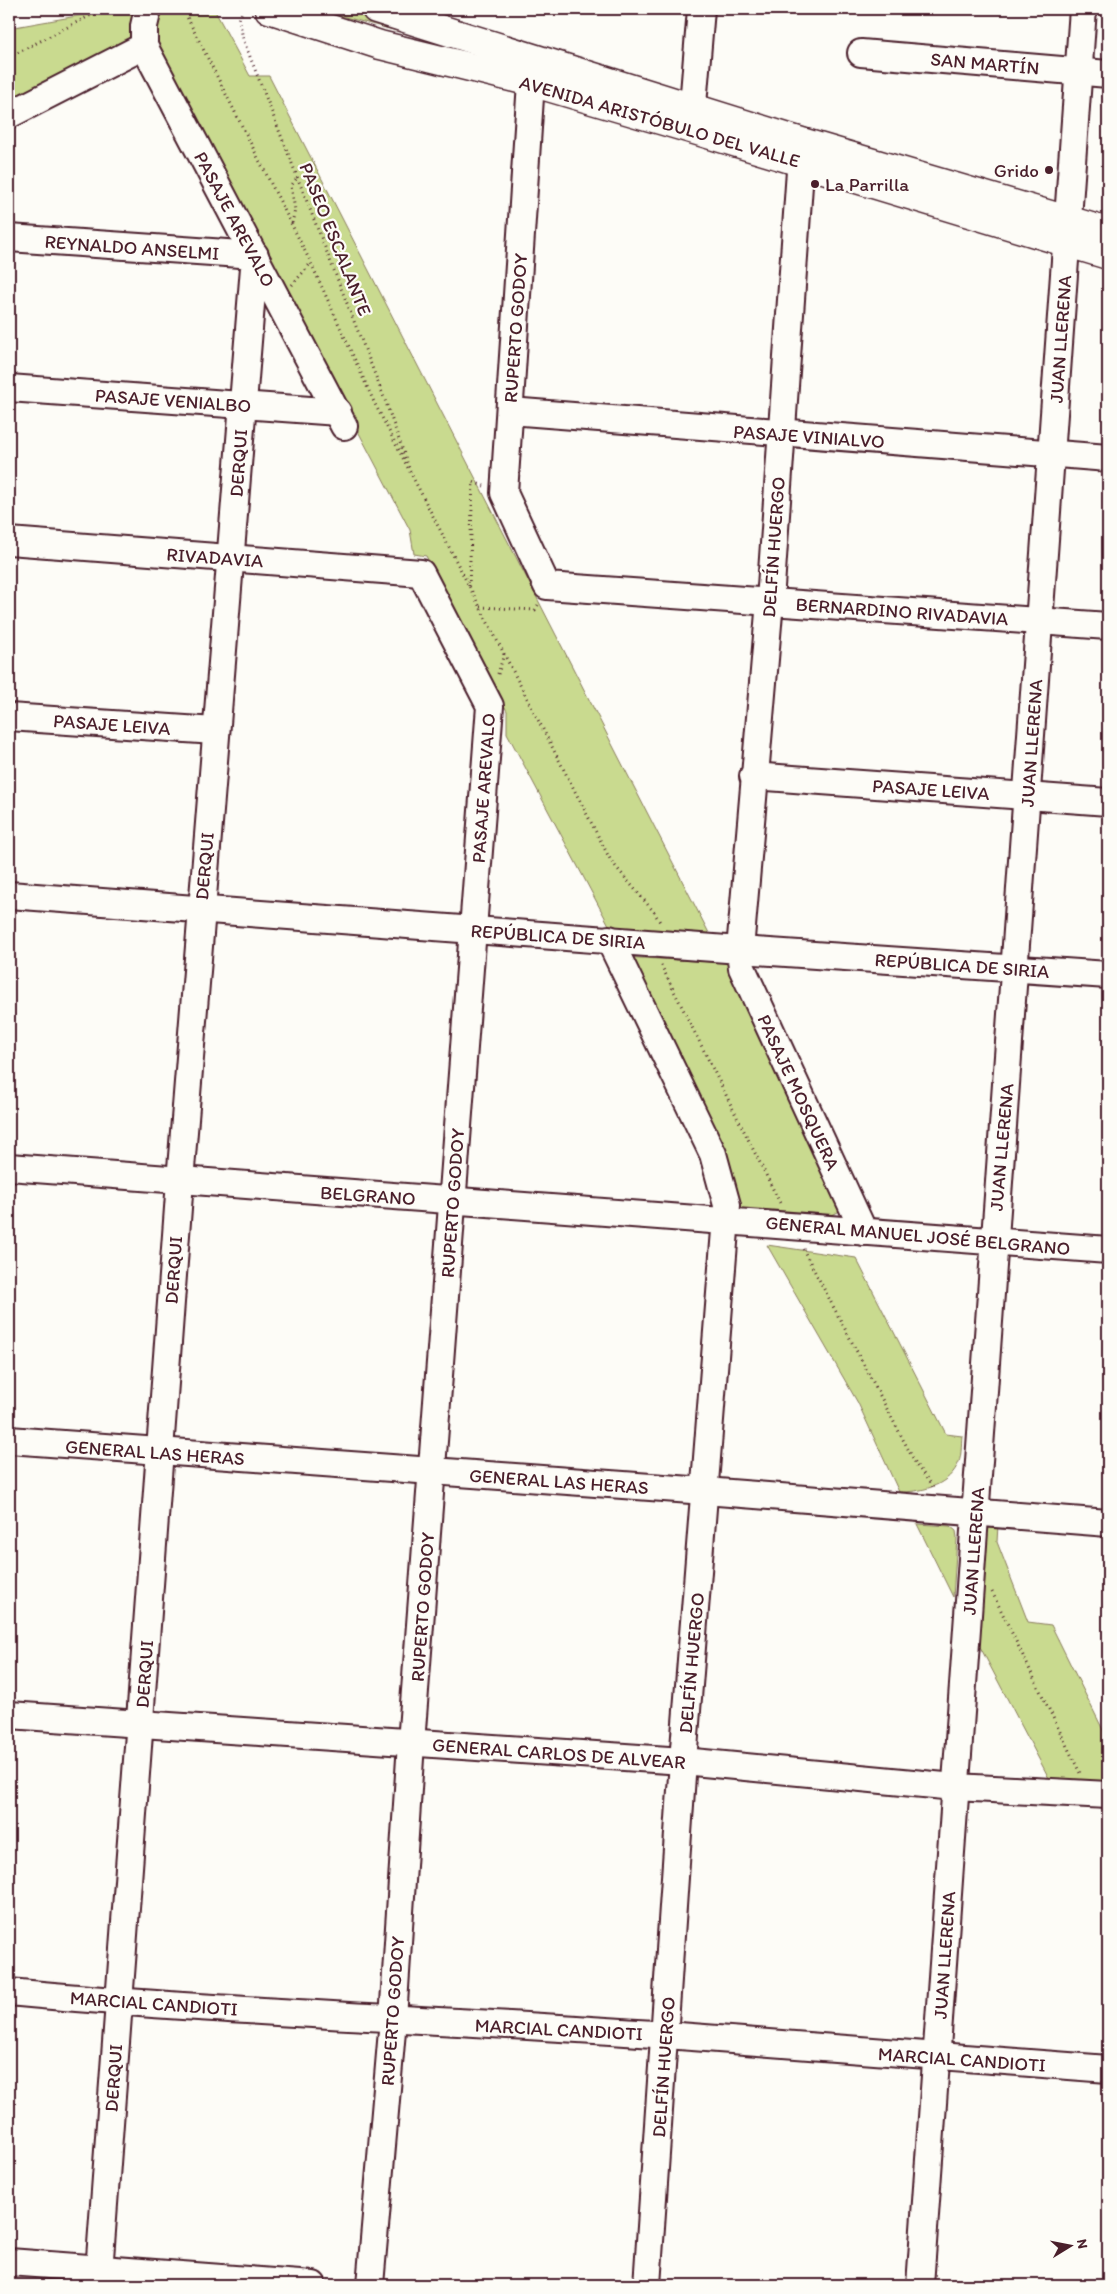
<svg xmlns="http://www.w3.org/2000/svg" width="1117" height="2294" font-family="Itim,sans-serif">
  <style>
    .green { fill: #c9da8f; stroke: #8a7c5d }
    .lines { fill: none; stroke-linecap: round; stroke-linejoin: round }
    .minor-casing { stroke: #4a1f2b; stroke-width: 30 }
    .major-casing { stroke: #4a1f2b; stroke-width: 31 }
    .path { stroke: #4a1f2b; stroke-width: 3; stroke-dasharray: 1 4; stroke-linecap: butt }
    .minor { stroke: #fdfcf7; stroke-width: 26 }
    .major { stroke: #fdfcf7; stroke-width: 28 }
    .poi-dot { fill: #4a1f2b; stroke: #fdfcf7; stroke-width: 2 }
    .labels { text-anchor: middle; stroke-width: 4.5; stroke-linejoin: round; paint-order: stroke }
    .street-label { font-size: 19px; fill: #4a1f2b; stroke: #fdfcf7 }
    .poi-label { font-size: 19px; fill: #4a1f2b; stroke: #fdfcf7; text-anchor: end }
  </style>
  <rect width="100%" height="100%" fill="#fdfcf7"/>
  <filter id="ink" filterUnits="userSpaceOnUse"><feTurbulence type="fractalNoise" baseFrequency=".02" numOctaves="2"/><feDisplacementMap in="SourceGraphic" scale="10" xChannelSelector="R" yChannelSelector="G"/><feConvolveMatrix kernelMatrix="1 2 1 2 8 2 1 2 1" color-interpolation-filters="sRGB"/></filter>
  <g filter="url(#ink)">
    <g class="green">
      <polygon points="117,9 139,9 137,39 9,106 9,28"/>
      <path d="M178 9H214L250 76H269L710 935 610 927 507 733V711L426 556 414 554 410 530 157 49C156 40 153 21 163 14 166 11 174 10 178 9Z"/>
      <polygon points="315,9 357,9 468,50"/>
      <polygon points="623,957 732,963 840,1211 830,1216 735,1210"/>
      <path d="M767 1245 856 1258 946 1434 962 1436C961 1446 962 1458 957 1466 946 1487 920 1492 899 1492L858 1403Z"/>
      <polygon points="917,1524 950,1526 956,1531 957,1538 953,1597"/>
      <polygon points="998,1525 997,1542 1028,1622 1051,1625 1108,1740 1108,1786 1051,1782 977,1641 986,1528"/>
    </g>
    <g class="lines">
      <g class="minor-casing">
        <g id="minor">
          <polyline points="148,9 144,26 144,46 344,426"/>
          <polyline points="861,53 1108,74"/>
          <polyline points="535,60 531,82 504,493 547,586 1108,626"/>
          <polyline points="9,115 144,46"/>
          <polyline points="691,129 701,9"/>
          <polyline points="802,142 770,601 740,950 742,968 864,1232"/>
          <polyline points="9,238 255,255 180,1181 98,2285"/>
          <polyline points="9,388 338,412"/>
          <polyline points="510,411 1108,458"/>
          <polyline points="9,541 421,573 490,706 411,1743 393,2019 370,2285"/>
          <polyline points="9,717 215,731"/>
          <polyline points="753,776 1108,802"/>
          <polyline points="9,895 740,950 1108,975"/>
          <polyline points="609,939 713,1154 727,1205 683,1761 647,2285"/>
          <polyline points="9,1167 1108,1250"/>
          <polyline points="9,1440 705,1491 1108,1523"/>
          <polyline points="9,1715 683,1761 955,1787 1108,1795"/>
          <path d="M9 1992C228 2013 447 2019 666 2035 814 2045 961 2059 1108 2069"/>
          <polyline points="9,2262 313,2285"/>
          <polyline points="920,2285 1083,9"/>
        </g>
      </g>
      <g class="major-casing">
        <g id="major">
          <polyline points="269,9 380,45 531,82 691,129 1108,255"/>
          <polyline points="376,9 802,142 1108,232"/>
        </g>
      </g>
      <g class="path">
        <polyline points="183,9 311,263 374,402 611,861 654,912 660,922"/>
        <polyline points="244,9 239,18 243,39 385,400 409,468"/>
        <polyline points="9,57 103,9"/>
        <polyline points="292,223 295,210 291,186 297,178"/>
        <polyline points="292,285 311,263"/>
        <polyline points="469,586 473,482 484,486"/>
        <polyline points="480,607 535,610 538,605"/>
        <polyline points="498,674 504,654"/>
        <polyline points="661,965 780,1203"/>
        <polyline points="803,1249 917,1466 935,1489"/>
        <polyline points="992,1592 1080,1773"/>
        <polyline points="1102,1816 1108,1829"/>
      </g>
      <use href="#minor" class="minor"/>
      <use href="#major" class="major"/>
    </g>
  </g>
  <g class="poi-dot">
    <circle cx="1049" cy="170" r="5"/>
    <circle cx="815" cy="184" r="5"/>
  </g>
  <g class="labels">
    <g class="street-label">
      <text transform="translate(985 63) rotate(5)" y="7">SAN MARTÍN</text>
      <text transform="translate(660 121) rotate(16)" y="7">AVENIDA ARISTÓBULO DEL VALLE</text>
      <text transform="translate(235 219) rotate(62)" y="7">PASAJE AREVALO</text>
      <text transform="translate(336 239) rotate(68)" y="7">PASEO ESCALANTE</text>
      <text transform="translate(132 247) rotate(4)" y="7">REYNALDO ANSELMI</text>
      <text transform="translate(515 328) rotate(-86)" y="7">RUPERTO GODOY</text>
      <text transform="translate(1060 339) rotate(-86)" y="7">JUAN LLERENA</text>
      <text transform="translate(173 400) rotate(4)" y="7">PASAJE VENIALBO</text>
      <text transform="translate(809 436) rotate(4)" y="7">PASAJE VINIALVO</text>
      <text transform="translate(238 463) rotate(-86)" y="7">DERQUI</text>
      <text transform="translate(773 547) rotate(-86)" y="7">DELFÍN HUERGO</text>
      <text transform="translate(215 557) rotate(4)" y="7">RIVADAVIA</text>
      <text transform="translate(902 611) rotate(4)" y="7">BERNARDINO RIVADAVIA</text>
      <text transform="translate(112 724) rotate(4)" y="7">PASAJE LEIVA</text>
      <text transform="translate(1031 743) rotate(-86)" y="7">JUAN LLERENA</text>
      <text transform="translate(483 788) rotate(-86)" y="7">PASAJE AREVALO</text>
      <text transform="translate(931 789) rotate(4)" y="7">PASAJE LEIVA</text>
      <text transform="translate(204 866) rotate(-85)" y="7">DERQUI</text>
      <text transform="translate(558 936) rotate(4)" y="7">REPÚBLICA DE SIRIA</text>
      <text transform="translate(962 965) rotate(4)" y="7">REPÚBLICA DE SIRIA</text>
      <text transform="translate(799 1092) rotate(65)" y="7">PASAJE MOSQUERA</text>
      <text transform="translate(1001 1147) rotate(-85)" y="7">JUAN LLERENA</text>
      <text transform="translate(368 1195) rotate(4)" y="7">BELGRANO</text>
      <text transform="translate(452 1203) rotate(-86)" y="7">RUPERTO GODOY</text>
      <text transform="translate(918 1235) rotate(5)" y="7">GENERAL MANUEL JOSÉ BELGRANO</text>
      <text transform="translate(173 1270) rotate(-86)" y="7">DERQUI</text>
      <text transform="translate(155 1452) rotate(4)" y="7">GENERAL LAS HERAS</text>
      <text transform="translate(559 1481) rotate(4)" y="7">GENERAL LAS HERAS</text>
      <text transform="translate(973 1551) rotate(-86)" y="7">JUAN LLERENA</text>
      <text transform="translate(422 1607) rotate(-86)" y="7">RUPERTO GODOY</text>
      <text transform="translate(691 1663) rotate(-85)" y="7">DELFÍN HUERGO</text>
      <text transform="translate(144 1674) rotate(-86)" y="7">DERQUI</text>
      <text transform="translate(559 1753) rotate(4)" y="7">GENERAL CARLOS DE ALVEAR</text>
      <text transform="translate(944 1955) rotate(-86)" y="7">JUAN LLERENA</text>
      <text transform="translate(154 2003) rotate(4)" y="7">MARCIAL CANDIOTI</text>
      <text transform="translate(392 2011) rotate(-86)" y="7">RUPERTO GODOY</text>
      <text transform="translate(559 2029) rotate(3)" y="7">MARCIAL CANDIOTI</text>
      <text transform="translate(962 2059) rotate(4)" y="7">MARCIAL CANDIOTI</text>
      <text transform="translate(663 2067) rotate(-86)" y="7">DELFÍN HUERGO</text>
      <text transform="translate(113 2078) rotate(-86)" y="7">DERQUI</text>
    </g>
    <g class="poi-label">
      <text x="1039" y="177">Grido</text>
      <text x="825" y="191" text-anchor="start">La Parrilla</text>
    </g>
  </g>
  <rect width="1117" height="2294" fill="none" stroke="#fdfcf7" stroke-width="30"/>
  <rect x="15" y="15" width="1087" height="2264" fill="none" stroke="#4a1f2b" stroke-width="2" filter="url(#ink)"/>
  <g transform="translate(1070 2246) rotate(80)" stroke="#fdfcf7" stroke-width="4" paint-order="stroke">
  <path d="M0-4L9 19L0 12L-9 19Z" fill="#4a1f2b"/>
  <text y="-8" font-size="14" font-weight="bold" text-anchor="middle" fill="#4a1f2b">N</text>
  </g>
</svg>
